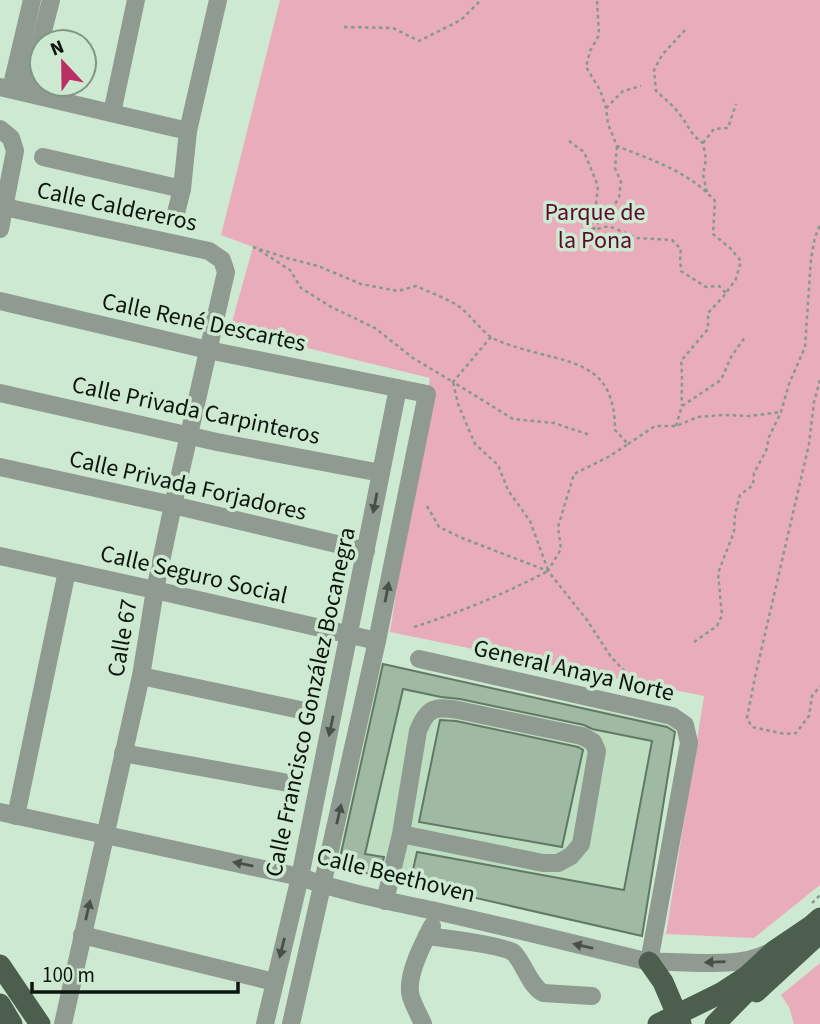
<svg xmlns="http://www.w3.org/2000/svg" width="820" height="1024" font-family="'Source Sans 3',sans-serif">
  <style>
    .built { fill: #bedec1 }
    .green { fill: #e9acbb }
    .building { fill: #9fb9a2; stroke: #617964; stroke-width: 2 }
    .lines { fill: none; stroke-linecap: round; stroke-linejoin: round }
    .path { stroke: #869a88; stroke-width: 2.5; stroke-dasharray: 3.5 3.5; stroke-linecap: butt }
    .minor { stroke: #8f9a90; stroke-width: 18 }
    .major { stroke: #4c5f4e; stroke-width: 21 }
    .oneway { fill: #485148 }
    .labels { text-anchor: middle; stroke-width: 7; stroke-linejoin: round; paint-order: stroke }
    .street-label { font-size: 24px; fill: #0d160e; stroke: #cee9d1 }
    .park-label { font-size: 24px; fill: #5a0a2b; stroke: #cee9d1 }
  </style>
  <rect width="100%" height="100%" fill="#cee9d1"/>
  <polygon class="built" points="381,664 676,726 643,936 336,866"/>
  <g class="green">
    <polygon points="280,0 820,0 820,885 754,938 666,934 704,696 390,632 430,378 230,329 253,247 221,235"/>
    <polygon points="820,963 820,1024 794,1024 789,1007 781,995"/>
  </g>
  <g class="building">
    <polygon points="383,664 667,727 675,732 642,936 410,883 417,852 624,890 652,741 592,729 584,725 460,699 441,697 403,689 365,854 384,857 379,876 338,867"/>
    <polygon points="440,720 456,721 578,747 583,750 562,847 419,822"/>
  </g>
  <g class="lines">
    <g class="path">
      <path d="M597 1 599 35 590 51 586 67 600 90 606 108 608 124 617 146C652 160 690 172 715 201L713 234 730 248 741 261 736 279 723 297 708 313V329L681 361C683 376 681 391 682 406"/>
      <polyline points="344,27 393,28 419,41 461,20 481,0"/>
      <path d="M685 30 662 55 654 70 656 91C665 99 674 106 681 116 690 128 690 134 703 143L706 159 703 175 707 192"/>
      <polyline points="606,108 623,91 641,86"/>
      <polyline points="569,141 584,152 598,186 596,203 591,217 593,230 609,226 637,238 672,240 681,249 680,255 681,271 706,287 719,286 726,293"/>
      <polyline points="703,143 714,129 728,128 736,104"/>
      <polyline points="593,230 603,216 613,208 619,197 621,182 615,168 617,146"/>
      <path d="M253 247 287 258 318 266 361 284 398 291 416 286C429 292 443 297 455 304 469 312 478 328 491 337 498 342 508 344 516 347 568 364 615 359 615 430L628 444 610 456 574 474 558 527 561 549 548 571 587 620 611 657 635 682"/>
      <polyline points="259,250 290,270 301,288 331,307 375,328 413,358 453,382 458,404 475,444 498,465 508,490 530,521 548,570"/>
      <polyline points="491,337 453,382 513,419 554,423 590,435"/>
      <polyline points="820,380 814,402 809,444 755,677 747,718 752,727 785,734 796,733 809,716 812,696 820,686"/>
      <polyline points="676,426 682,406 721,380 731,357 745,337"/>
      <polyline points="628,444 655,426 676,426 698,417 723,415 750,416 781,412"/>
      <polyline points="427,506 439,527 462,538 548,571"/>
      <path d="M414 627C461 612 504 594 548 571"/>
      <polyline points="694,642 717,626 722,615 718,573 734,532 735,514 740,495 753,485 754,473 766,451 769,437 781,412 789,384 805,347 811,259 815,237 820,225"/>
      <polyline points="812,903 820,895"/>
    </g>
    <g class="minor">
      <polyline points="0,87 188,131"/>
      <polyline points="11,89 32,0"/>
      <polyline points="27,93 51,0"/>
      <polyline points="112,113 136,0"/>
      <polyline points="0,129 11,138 15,151 0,229"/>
      <polyline points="43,157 182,189"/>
      <polyline points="0,206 209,251 222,260 226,272 173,505 155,590 141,676 63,1024"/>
      <polyline points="176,213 182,189 188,131 218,0"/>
      <polyline points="0,301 208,350 427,394 377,641 291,1024"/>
      <polyline points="0,393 217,442 381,473"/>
      <polyline points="0,467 173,505 366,551"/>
      <polyline points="0,556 155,590 377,641"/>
      <polyline points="419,659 672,716 685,725 689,743 649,962"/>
      <polyline points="141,676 305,711"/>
      <polyline points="123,753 294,784"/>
      <path d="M0 812 300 877C346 893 393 902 440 912 510 928 580 945 649 962 686 960 734 970 768 953"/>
      <polyline points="16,816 67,571"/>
      <path d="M385 901 401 834 418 731C427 708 434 706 458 710L582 736 593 742 597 751 581 844 571 856 558 863H543L401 834"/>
      <polyline points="82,935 274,982"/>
      <path d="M427 936C443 938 504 945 514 953 525 965 529 985 543 993L592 996"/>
      <polyline points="265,1024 300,877 398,388"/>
      <path d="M423 1024C419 1015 414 1006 411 997 405 977 423 944 432 926"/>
    </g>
    <g class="major">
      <polyline points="649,962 663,982 681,1024"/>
      <polyline points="0,965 40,1024"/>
      <polyline points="756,992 820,933"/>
      <polyline points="0,1004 12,1024"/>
      <polyline points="658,1024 721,993 747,976 774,951 811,926 820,918"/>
      <polyline points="715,1024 761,977"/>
    </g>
  </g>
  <defs><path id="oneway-solid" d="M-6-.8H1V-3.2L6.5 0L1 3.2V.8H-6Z" transform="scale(1.75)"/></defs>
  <g class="oneway">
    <use href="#oneway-solid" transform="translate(375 503) rotate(101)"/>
    <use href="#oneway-solid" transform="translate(387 592) rotate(-79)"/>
    <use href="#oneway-solid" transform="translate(331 726) rotate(102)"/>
    <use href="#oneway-solid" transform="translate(339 814) rotate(-77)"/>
    <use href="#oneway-solid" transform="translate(243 864) rotate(-168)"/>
    <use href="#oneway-solid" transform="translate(88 910) rotate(-77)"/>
    <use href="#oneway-solid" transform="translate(583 946) rotate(-167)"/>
    <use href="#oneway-solid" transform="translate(282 948) rotate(104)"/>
    <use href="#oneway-solid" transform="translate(715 962) rotate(178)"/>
  </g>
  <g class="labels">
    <g class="street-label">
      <text transform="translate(117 206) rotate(12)" y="8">Calle Caldereros</text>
      <text transform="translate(204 322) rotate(12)" y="8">Calle René Descartes</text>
      <text transform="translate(196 410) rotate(12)" y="8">Calle Privada Carpinteros</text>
      <text transform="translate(188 485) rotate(13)" y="8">Calle Privada Forjadores</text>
      <text transform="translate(194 574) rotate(13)" y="8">Calle Seguro Social</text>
      <text transform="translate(122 638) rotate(-80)" y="8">Calle 67</text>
      <text transform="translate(574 670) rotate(13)" y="8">General Anaya Norte</text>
      <text transform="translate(310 702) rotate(-78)" y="8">Calle Francisco González Bocanegra</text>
      <text transform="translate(396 875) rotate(14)" y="8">Calle Beethoven</text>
    </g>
    <g class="park-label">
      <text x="595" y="220">Parque de<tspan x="595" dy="28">la Pona</tspan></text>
    </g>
  </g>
  <g transform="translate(63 63) rotate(338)"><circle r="33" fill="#cee9d1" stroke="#819583" stroke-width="2"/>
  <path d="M0-5L12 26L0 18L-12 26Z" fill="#ba2e63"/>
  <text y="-10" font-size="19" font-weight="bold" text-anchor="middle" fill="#0d160e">N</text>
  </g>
  <path d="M32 982v10h206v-10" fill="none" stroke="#0d160e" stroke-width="3.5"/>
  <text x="42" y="982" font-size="21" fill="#0d160e" stroke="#cee9d1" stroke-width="5" paint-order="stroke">100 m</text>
</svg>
